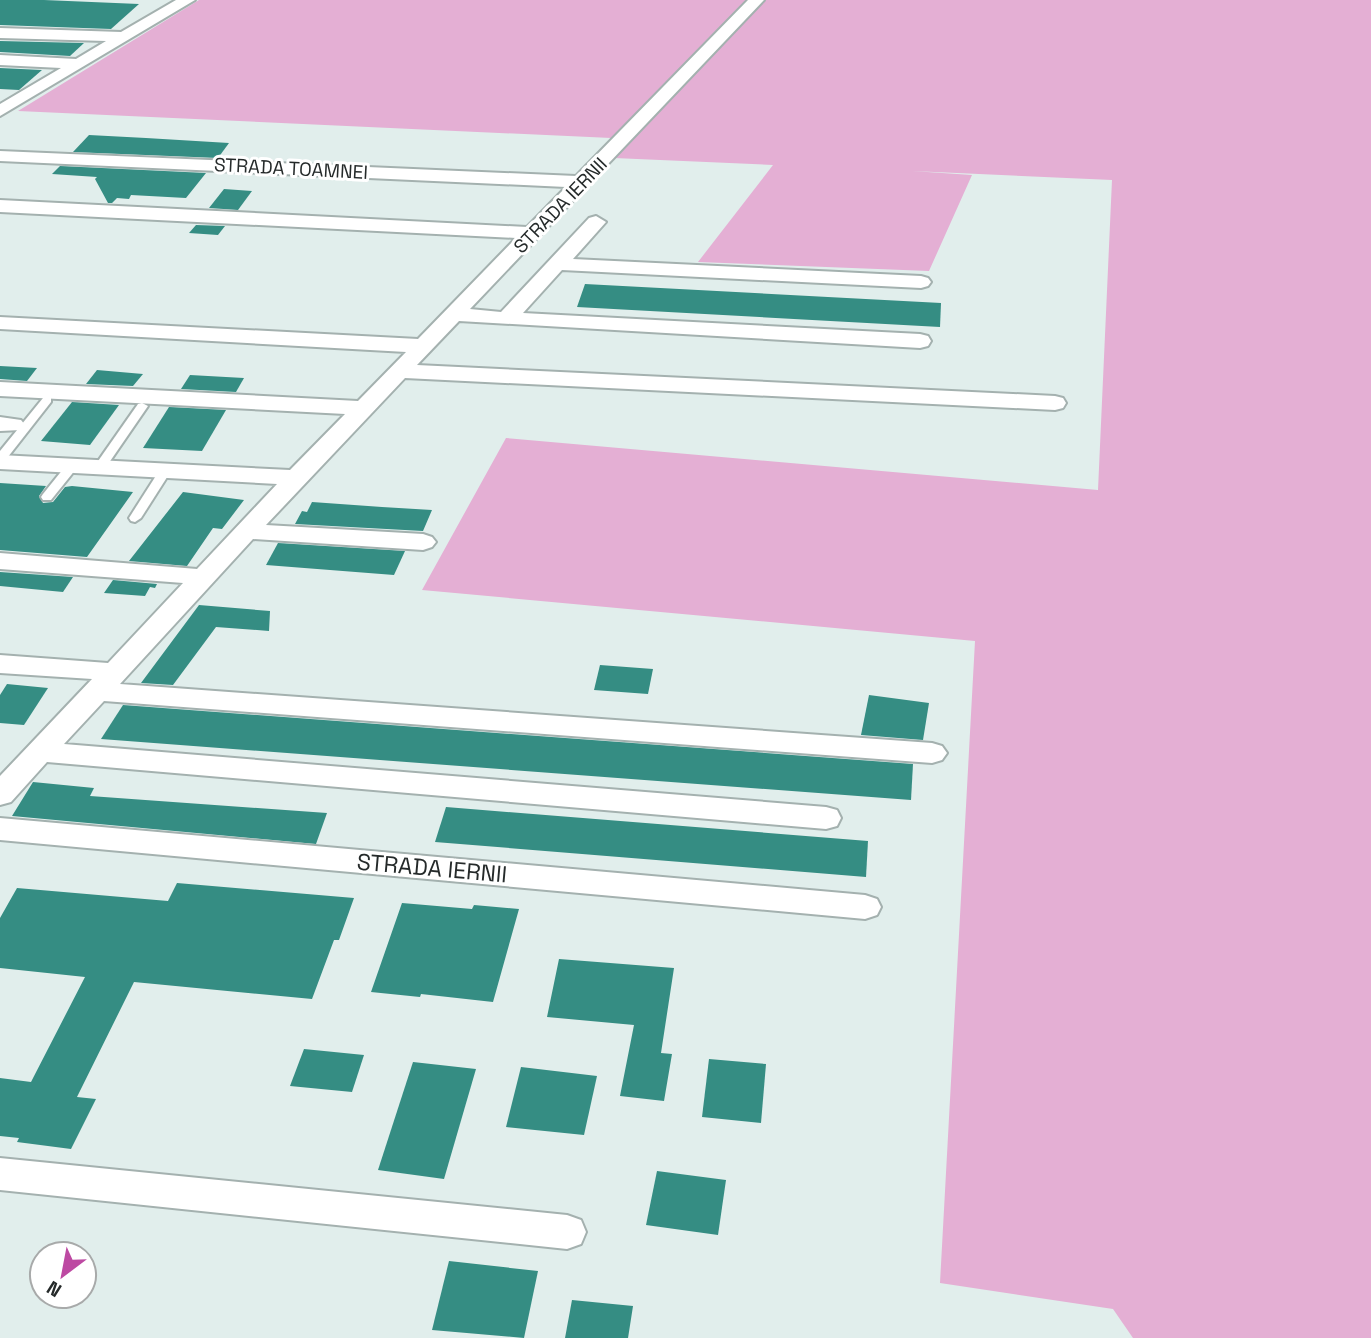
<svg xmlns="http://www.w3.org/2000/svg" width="1371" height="1338" font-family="'Space Grotesk',sans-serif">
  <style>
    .green { fill: #e4afd4 }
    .building { fill: #358d83 }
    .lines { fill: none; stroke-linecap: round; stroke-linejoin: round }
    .lane-casing { stroke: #a4b1af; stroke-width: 4 }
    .street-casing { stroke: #a4b1af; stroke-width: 4 }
    .lane { fill: #fff; fill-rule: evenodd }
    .street { fill: #fff; fill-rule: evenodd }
    .labels { text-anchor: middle; stroke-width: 6; stroke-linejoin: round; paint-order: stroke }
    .far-street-label { font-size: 19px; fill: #252a2a; stroke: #fff }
    .street-label { font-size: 23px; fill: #252a2a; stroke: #fff }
  </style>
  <rect width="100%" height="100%" fill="#e1eeec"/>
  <polygon class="green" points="199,0 1371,0 1371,1338 1133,1338 1113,1309 940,1283 975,641 422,590 506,438 1098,490 1112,180 912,171 972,175 929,271 698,262 773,165 614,158 633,139 18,111"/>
  <g class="building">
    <polygon points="0,0 44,0 139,4 111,29 0,25"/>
    <polygon points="0,41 84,43 70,56 0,52"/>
    <polygon points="0,68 42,70 19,90 0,89"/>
    <polygon points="89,135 146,138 229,143 218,158 73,152"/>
    <polygon points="60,166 206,173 186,198 131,195 129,199 117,198 112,203 108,203 95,179 97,177 52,174"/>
    <polygon points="224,189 252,191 238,210 209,208"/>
    <polygon points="196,225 225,226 218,235 189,233"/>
    <polygon points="585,284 941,303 940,327 577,307"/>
    <polygon points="0,366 37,368 27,381 0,379"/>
    <polygon points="97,370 143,374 133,386 86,384"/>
    <polygon points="190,375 244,378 236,392 181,389"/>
    <polygon points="72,402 119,405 90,445 41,441"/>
    <polygon points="169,407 226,410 202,451 143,448"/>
    <polygon points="0,483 46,486 39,496 43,503 53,502 65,487 72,486 133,492 87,557 0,550"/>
    <polygon points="183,492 244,500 222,529 213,528 187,566 129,561"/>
    <polygon points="312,502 382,507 432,510 423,531 295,524 302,511 307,512"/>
    <polygon points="278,543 405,551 394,575 266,565"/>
    <polygon points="0,572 73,577 63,592 0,586"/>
    <polygon points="113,580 157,584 155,588 150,587 145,596 104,593"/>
    <polygon points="199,605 270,611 269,631 216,627 173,685 141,683"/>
    <polygon points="600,665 653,669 648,694 594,690"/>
    <polygon points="7,684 48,688 24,725 0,723 0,695"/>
    <polygon points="869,695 929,703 923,740 861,735"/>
    <polygon points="123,705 913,764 911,800 101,739"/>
    <polygon points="33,782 94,788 90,796 327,813 316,844 12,816"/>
    <polygon points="446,807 868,841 866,877 435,842"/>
    <polygon points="177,883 354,898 339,940 334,940 312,999 134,982 77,1097 96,1099 71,1149 17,1142 19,1138 0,1136 0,1078 31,1082 85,977 0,968 0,918 17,888 168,901"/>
    <polygon points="402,903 472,909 474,905 519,909 493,1002 421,994 420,997 371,992"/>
    <polygon points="559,959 674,968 661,1053 672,1054 664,1101 620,1096 634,1025 547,1017"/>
    <polygon points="304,1049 364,1055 352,1092 290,1086"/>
    <polygon points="709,1059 766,1064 761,1123 702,1117"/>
    <polygon points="413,1062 476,1069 444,1179 378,1170"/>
    <polygon points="521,1067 597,1076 584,1135 506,1127"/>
    <polygon points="657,1171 726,1180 718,1235 646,1225"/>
    <polygon points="449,1261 538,1271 524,1338 432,1330"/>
    <polygon points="572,1300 633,1306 628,1338 565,1338"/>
  </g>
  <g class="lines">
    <g class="lane-casing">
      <g id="lane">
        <polygon points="47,397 51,398 51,402 4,462 0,463 0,451 43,398"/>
        <polygon points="142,403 148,406 104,470 96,470 94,467 96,464 138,404"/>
        <polygon points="72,462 76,463 78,466 76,469 51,500 43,500 41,497 43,494 68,463"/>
        <polygon points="165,467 171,471 141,518 135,522 131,521 129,518 159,471"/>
      </g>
    </g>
    <g class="street-casing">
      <g id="street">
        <polygon points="176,0 195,0 0,116 0,104 61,68 0,65 0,55 76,59 106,41 0,38 0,28 121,32"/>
        <polygon points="748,0 764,0 470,309 501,312 589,218 596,216 606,222 573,259 921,276 928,278 931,282 928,286 921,288 562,270 523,313 920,334 928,336 931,341 928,346 920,348 459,321 417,365 1055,396 1063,398 1066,403 1063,408 1055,410 405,378 266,525 423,534 432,537 436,542 432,547 423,550 253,539 120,684 932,743 942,746 947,753 942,760 932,763 104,701 64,744 826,807 837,810 841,818 837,826 826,829 47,762 11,802 0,805 0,776 92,679 0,673 0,655 108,663 183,583 0,569 0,553 197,569 277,484 0,469 0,455 290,470 345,414 0,396 0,382 358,401 406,352 0,329 0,317 418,339 516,238 0,212 0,200 527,227 566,187 0,161 0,151 576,176"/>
        <polygon points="0,417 21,420 25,425 21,430 0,431"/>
        <polygon points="0,818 865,895 877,899 881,907 877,915 865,919 0,840"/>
        <polygon points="0,1158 567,1215 581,1220 586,1232 581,1244 567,1249 0,1190"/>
      </g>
    </g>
    <use href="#lane" class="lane"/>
    <use href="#street" class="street"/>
  </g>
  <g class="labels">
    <g class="far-street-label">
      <text transform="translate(291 168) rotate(3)" y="7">STRADA TOAMNEI</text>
      <text transform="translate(560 205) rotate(-46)" y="7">STRADA IERNII</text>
    </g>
    <g class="street-label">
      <text transform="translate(432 868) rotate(5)" y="8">STRADA IERNII</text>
    </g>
  </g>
  <g transform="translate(63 1275) rotate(212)"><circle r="33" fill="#ffffff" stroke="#a8aaaa" stroke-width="2"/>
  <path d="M0-5L12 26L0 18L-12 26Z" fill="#bd49a2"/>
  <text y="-10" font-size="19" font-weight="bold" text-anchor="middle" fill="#252a2a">N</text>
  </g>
</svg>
